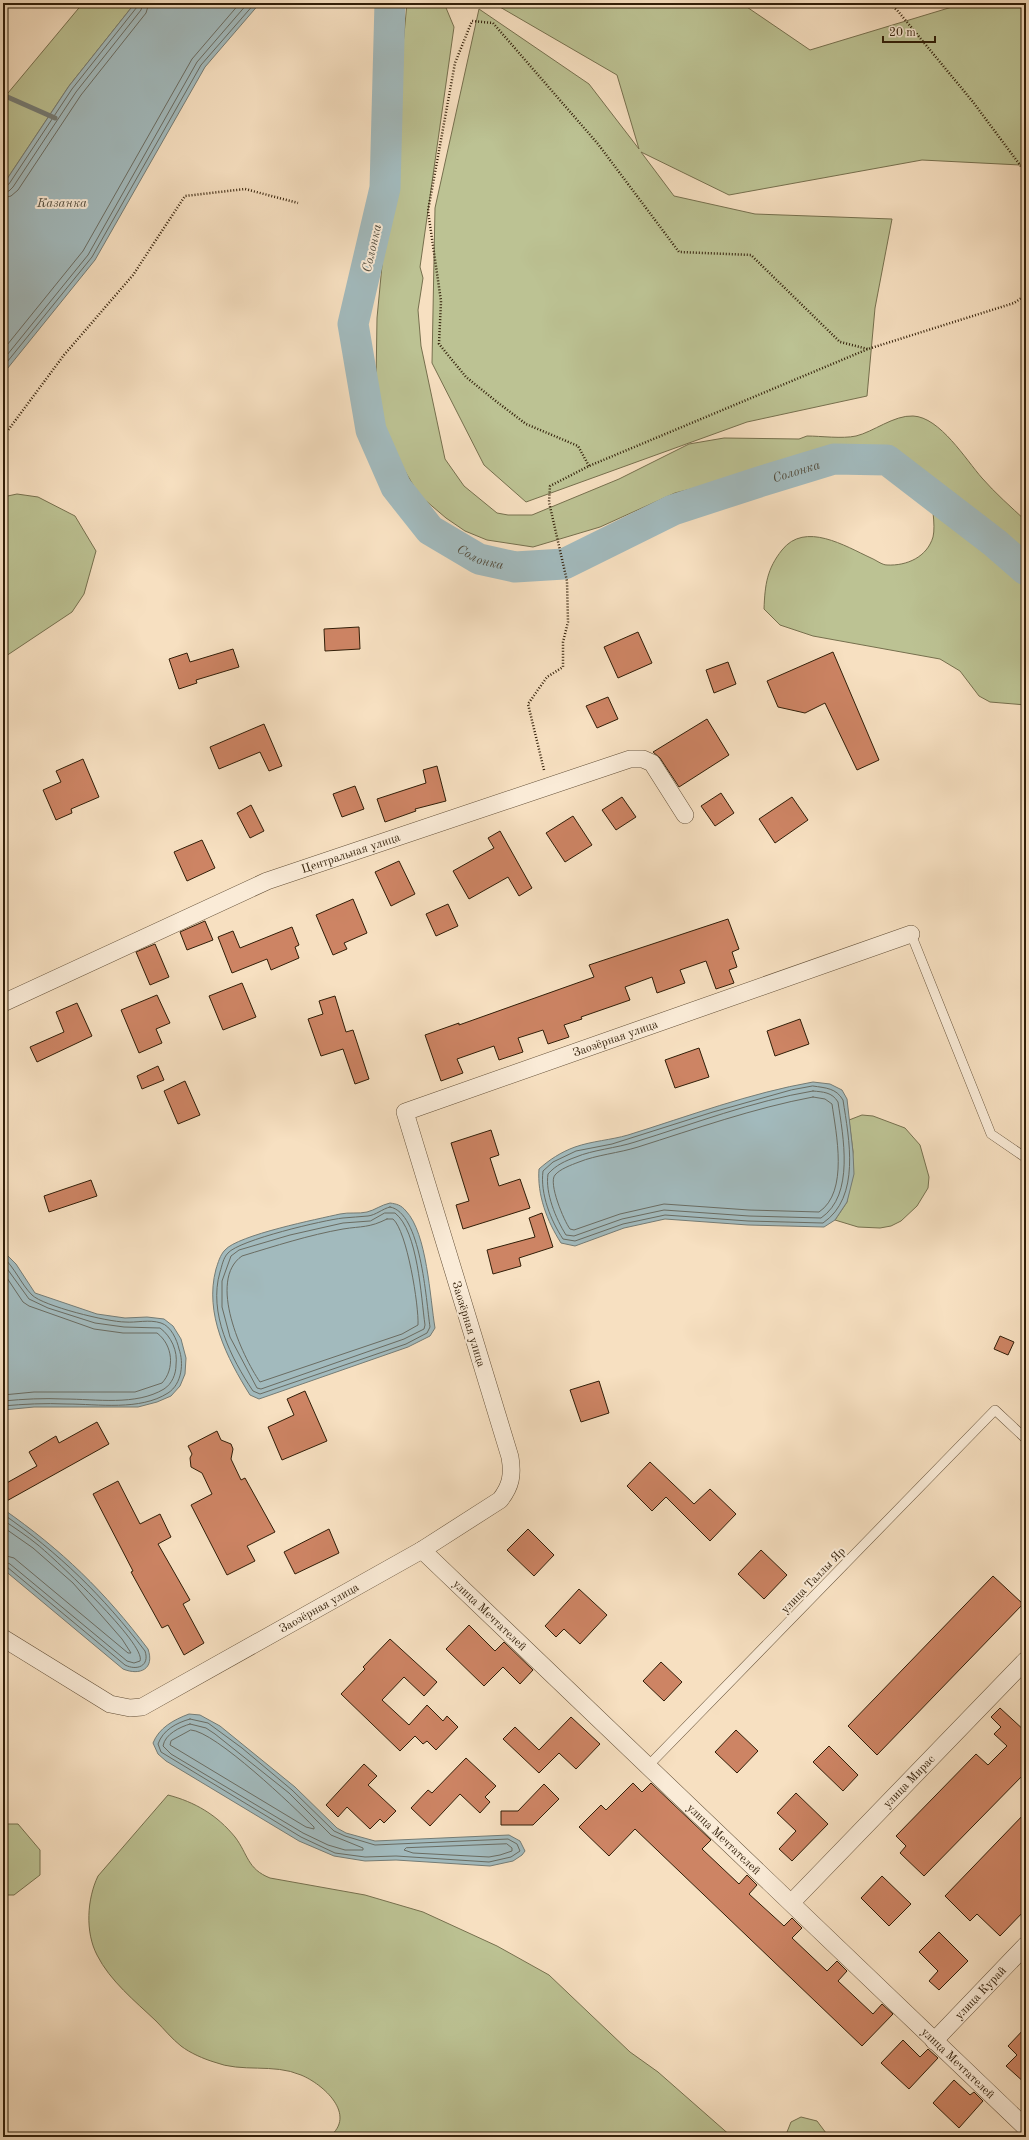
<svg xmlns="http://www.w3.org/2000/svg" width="1029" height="2140" font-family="'Old Standard TT',serif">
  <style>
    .green { fill: #bcc293; stroke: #76704e }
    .water { fill: #a2babd; stroke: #757c75 }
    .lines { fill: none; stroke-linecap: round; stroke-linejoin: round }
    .shore { stroke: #6a6c62; stroke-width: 1 }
    .stream { stroke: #757c75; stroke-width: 5 }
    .river { stroke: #a2babd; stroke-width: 31 }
    .building { fill: #cd8464; stroke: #311e08 }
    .lane-casing { stroke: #624e36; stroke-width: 10 }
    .street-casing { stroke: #624e36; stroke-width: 18 }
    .path { stroke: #311e08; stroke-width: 2.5; stroke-dasharray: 1 2; stroke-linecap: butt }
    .lane { stroke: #faebd7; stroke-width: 9 }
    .street { stroke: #faebd7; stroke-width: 17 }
    .labels { text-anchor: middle; stroke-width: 4; stroke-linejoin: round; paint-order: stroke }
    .street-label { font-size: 12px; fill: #311e08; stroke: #faebd7 }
    .water-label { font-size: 13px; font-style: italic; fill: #534d3e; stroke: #faebd7 }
  </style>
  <rect width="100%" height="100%" fill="#f7e0c1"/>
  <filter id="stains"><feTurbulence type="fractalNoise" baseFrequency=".005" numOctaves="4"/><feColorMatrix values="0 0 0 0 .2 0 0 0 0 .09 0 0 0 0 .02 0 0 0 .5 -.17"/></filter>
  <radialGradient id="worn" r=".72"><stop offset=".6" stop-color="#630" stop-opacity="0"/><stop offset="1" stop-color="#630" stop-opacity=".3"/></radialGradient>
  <g class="green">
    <polygon points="83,3 135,3 69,86 3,185 3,99"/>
    <path d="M407 3H444L454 27 420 267 423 278 418 310 421 346 445 459 464 486 497 513 508 515H532L619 479 689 444 724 438 799 439 807 436C821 436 842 439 856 436 873 432 894 415 913 416 940 417 966 460 982 478 995 493 1011 507 1026 521V705L990 702 979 696 960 671 940 659 813 636 780 625 764 609C765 584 767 569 782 550 805 521 845 546 871 558 876 560 882 565 887 565 907 566 927 557 933 537 936 525 931 502 931 489L913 472 903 468 856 460 754 473 675 493 600 527 533 547 487 540 465 531 446 518 419 495 389 444 380 409 376 383 377 318Z"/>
    <polygon points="493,3 741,3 810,50 952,7 957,3 1026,3 1026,162 1020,165 922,160 729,195 641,152 674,196 755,214 892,219 875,308 867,396 747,422 526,502 484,465 432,363 435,208 479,9 589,84 639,149 617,75"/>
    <polygon points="17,494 38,497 75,516 96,551 84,594 72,612 3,658 3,497"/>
    <polygon points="862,1115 873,1116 905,1128 920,1145 929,1177 928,1188 917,1206 901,1221 891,1226 880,1228 858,1227 835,1220 847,1202 853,1152 849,1120"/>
    <path d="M168 1795C195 1802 217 1815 235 1837 248 1854 247 1869 270 1878L365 1895 423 1912 497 1946 549 1975 630 2052 658 2072 732 2137H329C358 2115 323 2084 301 2075 273 2063 242 2073 214 2062 204 2059 190 2053 181 2046 172 2039 164 2029 156 2021 135 2001 110 1981 97 1955 85 1932 87 1899 98 1876Z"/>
    <polygon points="3,1824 18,1824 40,1850 40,1875 14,1895 3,1895"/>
    <polygon points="801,2117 817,2121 829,2137 785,2137 791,2122"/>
  </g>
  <g class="water">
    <polygon points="135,3 260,3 205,67 95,260 3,374 3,185 69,86"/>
    <path d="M813 1082 830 1084 842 1090 847 1099 853 1152 854 1174 847 1202 835 1220 824 1227 748 1225 665 1219 624 1228 575 1246 561 1243C547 1221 537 1195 539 1169 549 1160 561 1152 575 1147 592 1141 611 1140 628 1135 689 1116 750 1093 813 1082Z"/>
    <path d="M390 1203C397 1204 401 1205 406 1211 427 1233 430 1298 435 1328L430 1336 408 1347 259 1399 250 1395C227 1358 204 1314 216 1269 218 1263 220 1255 225 1250 238 1235 318 1219 340 1214 349 1212 359 1214 367 1212 375 1210 381 1205 390 1203Z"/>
    <polygon points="3,1251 16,1264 35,1293 97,1314 125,1318 147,1317 164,1319 173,1326 181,1339 186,1358 185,1374 180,1386 171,1396 157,1402 138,1407 34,1407 3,1410"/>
    <path d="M3 1509C62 1550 105 1592 148 1649 155 1669 140 1676 123 1669L3 1569Z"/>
    <path d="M189 1714 200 1715 220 1726 295 1787 337 1828 346 1833 375 1841 509 1835 520 1841 525 1851 522 1855 513 1861 490 1866 396 1860 365 1861 334 1856 299 1841 166 1761 158 1754 153 1743C159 1728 173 1720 189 1714Z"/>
  </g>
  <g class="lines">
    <g class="shore">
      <polyline points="3,187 9,184 72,89 137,7 138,3"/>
      <polyline points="3,192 9,191 13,187 76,92 141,10 143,3"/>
      <polyline points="3,198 11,196 18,190 81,95 146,13 149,3"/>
      <polyline points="3,350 83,251 192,59 240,3"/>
      <polyline points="3,360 88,255 197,62 248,3"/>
      <polyline points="3,367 92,257 201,65 255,3"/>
      <path d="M813 1086C826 1088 836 1088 843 1100 849 1139 861 1197 823 1223L748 1221 665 1215 623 1224 575 1241 563 1239C551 1221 540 1194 543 1171L553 1162 576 1151 612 1144 713 1112 791 1090Z"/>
      <path d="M813 1091C823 1092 832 1092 838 1102 843 1136 855 1195 821 1218L749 1216 664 1210 622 1219 574 1236 566 1235C556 1219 545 1193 548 1174 556 1165 565 1161 576 1157 592 1150 617 1148 635 1142 693 1124 753 1101 813 1091Z"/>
      <path d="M813 1097 825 1099 832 1104C836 1133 849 1192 819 1212L749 1210 664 1204 620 1214 574 1230 570 1229C564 1221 548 1183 555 1175 560 1169 571 1165 579 1162 596 1155 619 1153 638 1147 695 1129 754 1108 813 1097Z"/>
      <path d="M390 1207C421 1212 426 1300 430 1327L427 1333 406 1344 260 1394 253 1391C231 1358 208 1313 220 1272 222 1266 223 1258 228 1253 239 1240 324 1220 343 1218 351 1217 360 1217 368 1216 376 1215 382 1209 390 1207Z"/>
      <path d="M385 1213H395C418 1231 421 1297 425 1325L424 1329 404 1339 261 1389 257 1388 230 1337 222 1307V1281L231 1256 239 1250 290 1235 343 1223 370 1221Z"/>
      <path d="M387 1219H393C407 1231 419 1306 418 1325L402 1334 260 1382C242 1356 207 1280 242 1256 275 1246 309 1235 343 1229 362 1226 369 1228 387 1219Z"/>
      <path d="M3 1257C15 1268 21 1284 32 1295 43 1306 108 1322 125 1322 136 1323 149 1319 161 1323 171 1326 177 1340 179 1349 184 1363 182 1384 168 1393 140 1411 98 1404 67 1404 45 1403 24 1404 3 1406"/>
      <path d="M3 1263 29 1299 48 1308 95 1323 124 1327 160 1328C171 1336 178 1351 176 1365 176 1374 172 1384 164 1389 136 1406 96 1399 64 1399 44 1398 24 1399 3 1401"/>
      <path d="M3 1272 23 1302 29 1306 94 1329 123 1333H157C173 1345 175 1369 162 1383L135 1392H34L3 1395"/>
      <path d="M3 1514C59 1553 103 1596 145 1651 150 1666 137 1671 125 1665L7 1567 3 1566"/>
      <path d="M3 1520C15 1528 27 1536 38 1545 54 1558 147 1645 140 1661L134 1663 127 1661 10 1564 3 1561"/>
      <polyline points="3,1527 33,1548 73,1583 122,1639 131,1653 128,1653 14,1558 3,1555"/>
      <path d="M190 1719 208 1723 242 1748 292 1790 334 1831 345 1836 375 1845 508 1839 517 1844 520 1851 511 1857 489 1862 396 1856 365 1857 335 1853 301 1837 161 1752 158 1744C163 1730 176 1723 190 1719Z"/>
      <path d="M190 1724 206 1728 215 1734 289 1793 331 1835 363 1848V1850H345L328 1845 303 1833 171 1754 163 1746C165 1734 180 1727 190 1724Z"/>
      <path d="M191 1730C215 1731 294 1807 314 1827V1829L306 1827 170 1745 171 1741Z"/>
      <polygon points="507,1844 512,1848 512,1851 500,1855 489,1857 413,1853 404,1850 406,1848"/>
    </g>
    <polyline class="stream" points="3,95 55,118"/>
    <path class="river" id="s1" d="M390 3 385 188 353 324 371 430 396 487 430 530 479 559 515 567 564 564 673 510 762 481 834 459 887 460 995 543 1026 570"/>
  </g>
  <g class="building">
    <polygon points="359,627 360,649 325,651 324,629"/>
    <polygon points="638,632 652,663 618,678 604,647"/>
    <polygon points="233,649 239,667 196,680 197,683 179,689 169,659 187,653 190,662"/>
    <polygon points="833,652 879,760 857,770 825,703 805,713 778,707 767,681"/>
    <polygon points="728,662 736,684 714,693 706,670"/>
    <polygon points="608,697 618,719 597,728 586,706"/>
    <polygon points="707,719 729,755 679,787 660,758 653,752"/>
    <polygon points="264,724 282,766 269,771 260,752 219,769 210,747"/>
    <polygon points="83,759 99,797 71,809 72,813 56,820 43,790 61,782 56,771"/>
    <polygon points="437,766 446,801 415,809 416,811 385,822 377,799 426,783 423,770"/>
    <polygon points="355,786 364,809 342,817 333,794"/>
    <polygon points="721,793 734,813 715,826 701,806"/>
    <polygon points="622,797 636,817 616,830 602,810"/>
    <polygon points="792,797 808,820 775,843 759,819"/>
    <polygon points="251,805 264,831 250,838 237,813"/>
    <polygon points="573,816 592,845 565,862 546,833"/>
    <polygon points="500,831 532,888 519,896 508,877 469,899 453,871 494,848 488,838"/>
    <polygon points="202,840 215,868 187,881 174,852"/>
    <polygon points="399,861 415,894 391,906 375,872"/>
    <polygon points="353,899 367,933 344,943 347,949 333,955 316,915"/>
    <polygon points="448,904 458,926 436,936 426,914"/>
    <polygon points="728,919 739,949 732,952 737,967 729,970 734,983 716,989 706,961 680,970 685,983 657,993 652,977 625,987 630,1000 581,1017 582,1019 564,1025 569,1037 548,1044 543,1030 518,1038 523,1052 499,1060 494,1046 457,1059 463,1073 441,1081 425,1035 459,1023 459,1025 594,977 589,965"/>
    <polygon points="205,921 213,940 187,950 180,932"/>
    <polygon points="292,927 299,945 295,947 299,958 271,970 267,959 232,973 218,937 233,931 240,948"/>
    <polygon points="155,944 169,977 150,985 136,952"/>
    <polygon points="242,983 256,1017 223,1030 209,996"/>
    <polygon points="157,995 170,1023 156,1029 162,1043 139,1053 121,1010"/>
    <polygon points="335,996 346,1032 353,1030 369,1079 355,1084 343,1049 321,1056 308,1019 323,1014 319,1001"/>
    <polygon points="77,1003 92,1036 37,1062 30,1047 64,1032 56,1012"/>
    <polygon points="800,1019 809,1044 775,1056 767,1031"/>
    <polygon points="699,1048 709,1077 675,1088 665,1060"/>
    <polygon points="158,1066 164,1080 142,1089 137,1076"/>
    <polygon points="185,1081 200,1115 178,1124 164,1091"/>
    <polygon points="491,1130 499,1155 490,1158 499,1186 520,1179 530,1208 463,1229 456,1205 469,1201 451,1143"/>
    <polygon points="91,1180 97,1196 49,1212 44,1196"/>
    <polygon points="542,1213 553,1247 519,1258 521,1266 493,1274 487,1250 535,1237 529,1218"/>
    <polygon points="1000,1336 1014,1342 1008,1355 994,1349"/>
    <polygon points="599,1381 609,1413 581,1422 570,1390"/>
    <polygon points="305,1391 327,1441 282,1460 268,1427 294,1415 287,1399"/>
    <polygon points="97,1422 109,1444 3,1503 3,1485 37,1466 29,1452 56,1436 59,1443"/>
    <polygon points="217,1431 221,1440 231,1444 233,1449 231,1459 241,1480 245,1478 275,1532 247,1546 255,1561 227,1575 191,1505 212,1494 202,1473 191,1467 190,1458 192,1454 188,1446"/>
    <polygon points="650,1462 694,1504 710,1489 736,1514 710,1541 666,1497 652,1511 627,1486"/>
    <polygon points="118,1481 140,1524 160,1514 171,1537 158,1544 190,1600 183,1604 204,1643 184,1655 168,1625 162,1628 131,1572 133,1571 93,1494"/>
    <polygon points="329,1529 339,1553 295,1574 284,1552"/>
    <polygon points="528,1529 554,1555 534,1576 507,1550"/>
    <polygon points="761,1550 787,1575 764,1599 738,1574"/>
    <polygon points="993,1576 1023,1604 877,1755 848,1726"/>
    <polygon points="579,1589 607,1615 580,1644 564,1629 556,1637 545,1626"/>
    <polygon points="469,1625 495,1651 504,1642 533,1670 520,1684 503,1667 484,1686 446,1649"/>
    <polygon points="390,1639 437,1682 424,1696 404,1677 382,1700 409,1725 427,1705 443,1721 447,1716 458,1727 436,1750 427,1741 423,1744 415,1736 400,1751 341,1694 365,1669 363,1667"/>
    <polygon points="661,1662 682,1682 664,1701 643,1681"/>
    <polygon points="1000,1708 1026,1732 1026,1772 924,1876 900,1853 906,1846 896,1836 976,1754 988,1765 1007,1746 994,1734 1001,1727 991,1717"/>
    <polygon points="571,1717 600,1744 576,1769 559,1753 539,1773 503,1739 515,1727 539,1750"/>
    <polygon points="736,1730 758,1751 737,1773 715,1752"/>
    <polygon points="829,1746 858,1775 843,1791 813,1762"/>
    <polygon points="466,1758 496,1786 485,1797 490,1802 480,1813 460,1794 430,1826 411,1808 428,1790 432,1793"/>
    <polygon points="364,1764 377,1776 368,1785 396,1811 384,1823 380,1819 370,1829 347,1807 338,1817 326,1805"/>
    <polygon points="633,1783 642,1792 651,1783 711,1840 702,1849 739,1884 747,1875 757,1885 749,1894 784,1926 792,1918 802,1928 792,1938 827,1971 837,1961 847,1971 838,1981 873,2014 882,2004 893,2014 862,2046 635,1829 609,1856 579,1827 601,1805 606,1810"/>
    <polygon points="544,1784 559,1799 533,1825 501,1825 501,1811 518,1811"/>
    <polygon points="796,1793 828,1824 792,1861 779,1849 796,1831 777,1813"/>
    <polygon points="1026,1812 1026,1909 1000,1936 977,1914 970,1921 945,1896"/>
    <polygon points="882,1876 911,1904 889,1926 861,1898"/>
    <polygon points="939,1932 968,1961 939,1990 929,1981 938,1971 919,1952"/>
    <polygon points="1026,2027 1026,2084 1006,2066 1017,2055 1008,2046"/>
    <polygon points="903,2040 920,2057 928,2049 938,2058 909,2089 881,2063"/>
    <polygon points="954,2080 970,2095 974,2092 983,2101 959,2128 933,2103"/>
  </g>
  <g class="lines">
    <g class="lane-casing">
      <g id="lane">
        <polyline points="911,934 991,1134 1026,1158"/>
        <polyline points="648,1766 995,1410 1026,1439"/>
      </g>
    </g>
    <g class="street-casing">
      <g id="street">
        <path id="s2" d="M3 1003 267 881 630 759H643L652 763 685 815"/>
        <path id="s3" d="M422 1550 1026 2128"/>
        <path id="s4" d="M3 1638 110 1704 130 1708 142 1707 422 1550 500 1500C511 1486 513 1475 510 1457L405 1112 911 934"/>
        <path id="s5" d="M792 1902 1026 1660"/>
        <path id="s6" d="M934 2041 1026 1945"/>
      </g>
    </g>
    <g class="path">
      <polyline points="888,3 897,10 973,102 1026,173"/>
      <polyline points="3,10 11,3"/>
      <polyline points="3,437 64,355 133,275 185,196 245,189 298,203"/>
      <polyline points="589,466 578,446 526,424 497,402 466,377 439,344 441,301 428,211 455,63 472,21 493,23 598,144 679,252 751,255 840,342 868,349"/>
      <polyline points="544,770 528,704 547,677 563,667 563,642 568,622 567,581 549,502 550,486 589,466 868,349 1014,303 1026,295"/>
    </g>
    <use href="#lane" class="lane"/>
    <use href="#street" class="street"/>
  </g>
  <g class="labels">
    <g class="street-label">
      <text dy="4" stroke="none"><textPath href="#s2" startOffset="379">Центральная улица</textPath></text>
      <text dy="4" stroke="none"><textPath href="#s4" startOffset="1201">Заозёрная улица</textPath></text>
      <text transform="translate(469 1324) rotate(73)" y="4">Заозёрная улица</text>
      <text transform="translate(813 1580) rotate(-46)" y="4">улица Таллы Яр</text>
      <text dy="4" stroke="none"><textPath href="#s4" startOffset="361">Заозёрная улица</textPath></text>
      <text dy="4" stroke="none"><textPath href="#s3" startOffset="94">улица Мечтателей</textPath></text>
      <text dy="4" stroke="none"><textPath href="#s5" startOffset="168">улица Мирас</textPath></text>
      <text dy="4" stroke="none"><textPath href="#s3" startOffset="418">улица Мечтателей</textPath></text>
      <text dy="4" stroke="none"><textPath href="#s6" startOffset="67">улица Курай</textPath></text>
      <text dy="4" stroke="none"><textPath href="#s3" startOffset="742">улица Мечтателей</textPath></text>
    </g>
    <g class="water-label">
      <text x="62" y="207">Казанка</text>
      <text transform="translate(371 248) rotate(-77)" y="5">Солонка</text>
      <text dy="5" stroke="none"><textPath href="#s1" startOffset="943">Солонка</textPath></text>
      <text dy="5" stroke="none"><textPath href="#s1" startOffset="607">Солонка</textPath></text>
    </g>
  </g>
  <rect width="1029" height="2140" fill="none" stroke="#f7e0c1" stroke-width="16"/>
  <rect x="4" y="4" width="1021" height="2132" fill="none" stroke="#311e08" stroke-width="2"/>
  <rect x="8" y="8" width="1013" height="2124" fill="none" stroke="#311e08"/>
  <path d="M883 36v6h52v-6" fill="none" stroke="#311e08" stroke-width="2"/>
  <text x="889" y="36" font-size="12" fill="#311e08" stroke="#faebd7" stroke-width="3" paint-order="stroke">20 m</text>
  <rect width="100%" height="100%" filter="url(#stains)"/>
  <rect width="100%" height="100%" fill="url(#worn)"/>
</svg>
